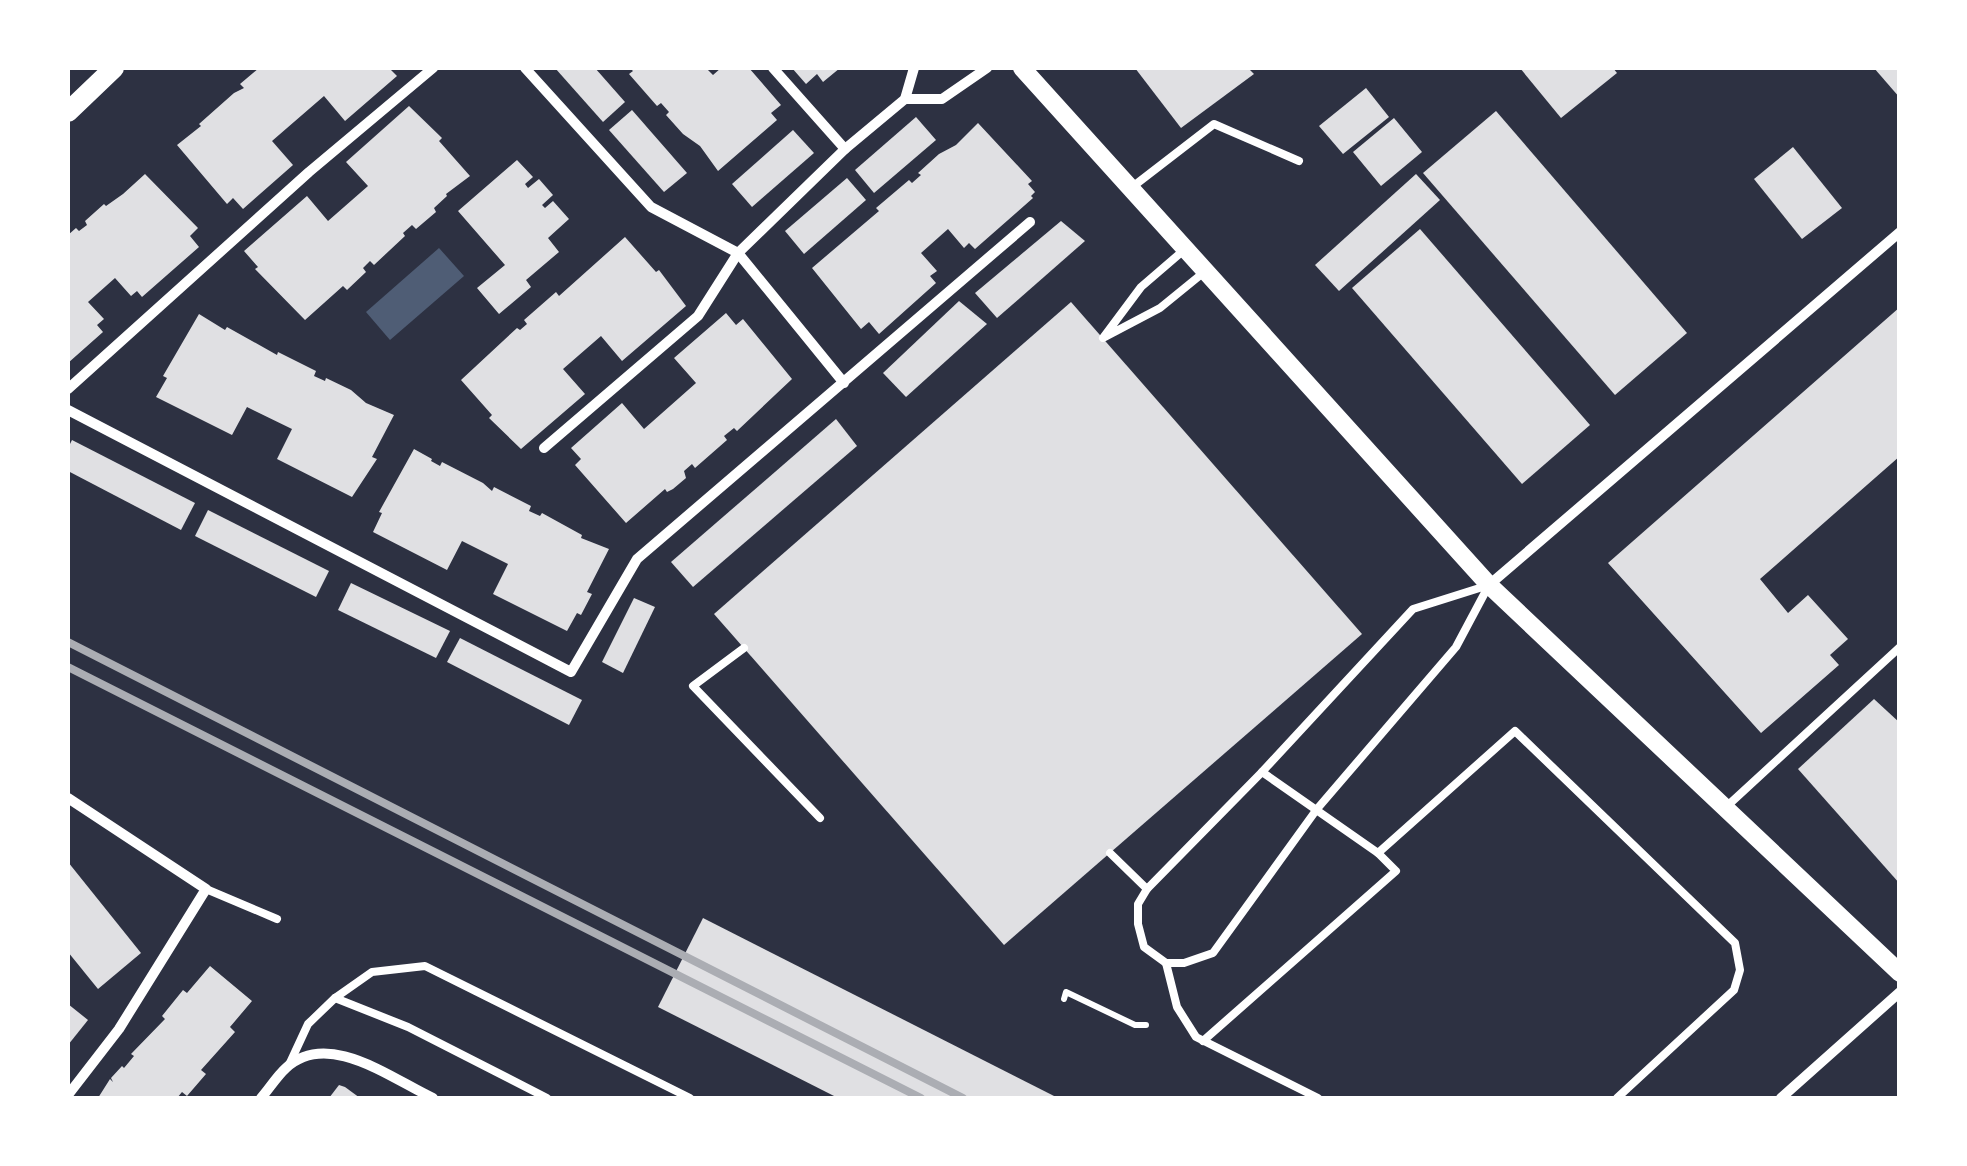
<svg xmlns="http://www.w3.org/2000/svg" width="1967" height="1166" font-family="'Source Sans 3',sans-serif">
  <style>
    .water { fill: #4f5d75 }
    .building { fill: #e0e0e3 }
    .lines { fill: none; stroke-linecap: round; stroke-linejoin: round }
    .path { stroke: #fff; stroke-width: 6 }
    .service { stroke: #fff; stroke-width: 8 }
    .minor { stroke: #fff; stroke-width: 10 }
    .tertiary { stroke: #fff; stroke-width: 18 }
    .secondary { stroke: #fff; stroke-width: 20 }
    .rail { stroke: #abadb3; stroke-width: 8 }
  </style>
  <rect width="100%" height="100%" fill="#2d3142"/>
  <polygon class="water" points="439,248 464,276 390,340 366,312"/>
  <g class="building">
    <polygon points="259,68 389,68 397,76 345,121 324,96 272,141 293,165 243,209 233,198 227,204 177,145 201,126 199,124 234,93 244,88 240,84"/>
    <polygon points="555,68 595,68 625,102 603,122"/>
    <polygon points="630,68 706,68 713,75 721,68 749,68 781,105 771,113 777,120 718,171 700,146 683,134 666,115 669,112 661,103 657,106 629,74 633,71"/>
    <polygon points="792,68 840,68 823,82 817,74 806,84"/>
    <polygon points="1135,68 1248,68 1254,74 1181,128"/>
    <polygon points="1520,68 1613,68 1617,73 1561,118"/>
    <polygon points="1874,68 1900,68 1900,98"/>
    <polygon points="1366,88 1389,117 1343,154 1319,126"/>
    <polygon points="409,106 442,138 439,141 470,176 446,194 447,196 434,208 436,212 416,229 412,225 403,233 405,236 374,265 370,261 363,268 366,272 347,290 343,286 305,320 255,269 258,267 244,251 307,196 328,221 368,186 346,162"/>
    <polygon points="632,110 687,173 664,192 609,130"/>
    <polygon points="1496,111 1687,333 1615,395 1423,173"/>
    <polygon points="916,117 936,140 874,193 855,170"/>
    <polygon points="1394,118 1422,152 1381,186 1353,152"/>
    <polygon points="978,123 1032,181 1028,184 1035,192 1031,196 1033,198 975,249 969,243 964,248 948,229 921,253 937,271 930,276 936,283 879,334 869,322 861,329 812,268 879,211 876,208 909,180 912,183 921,175 918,173 939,154 956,145"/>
    <polygon points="793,130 814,153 752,207 732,184"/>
    <polygon points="1793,147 1842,208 1802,239 1754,179"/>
    <polygon points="517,160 533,177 525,184 528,188 539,179 553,195 542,205 545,208 553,201 569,219 548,238 559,252 526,280 531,287 499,314 477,288 505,265 458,211"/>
    <polygon points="145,174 198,228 190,236 199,247 142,297 137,291 131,296 115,278 88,302 104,319 97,325 103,332 68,363 68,235 76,228 79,231 87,225 85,221 104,204 106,206 123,194"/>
    <polygon points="1416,174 1440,200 1339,291 1315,265"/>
    <polygon points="847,178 866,200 804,254 785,231"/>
    <polygon points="1061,221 1085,241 997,318 975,293"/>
    <polygon points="1420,229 1590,425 1522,484 1352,288"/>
    <polygon points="625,237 656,272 659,270 686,306 622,361 601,336 563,369 585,394 521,449 489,418 492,415 461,380 517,328 520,330 527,324 524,320 556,292 559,296"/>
    <polygon points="959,301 987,324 906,397 883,373"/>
    <polygon points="1071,302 1362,634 1004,945 714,614"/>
    <polygon points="1900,307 1900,456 1760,579 1788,613 1808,595 1848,639 1830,655 1839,665 1761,733 1608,563"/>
    <polygon points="726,313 736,325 743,319 792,379 737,431 734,428 724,436 727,440 695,468 692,464 684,471 686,478 673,489 667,492 665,489 626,523 575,465 581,459 571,448 622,403 644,429 696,383 674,358"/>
    <polygon points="199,314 225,330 227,327 277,355 278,352 316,371 314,376 325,381 326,378 351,390 366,403 394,415 372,457 377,459 352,497 277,459 292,429 247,407 232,435 156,397 167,378 163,376"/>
    <polygon points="836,419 857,446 693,587 671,562"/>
    <polygon points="72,440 195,503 181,530 68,471 68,448"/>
    <polygon points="414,449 432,459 431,461 440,466 442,462 483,483 492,491 494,487 531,506 529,511 540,516 542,513 582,535 581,538 609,549 587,592 592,594 581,615 577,613 567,631 493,594 508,564 462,541 447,570 373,532 382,513 379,512"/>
    <polygon points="208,510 329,571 316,597 195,536"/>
    <polygon points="351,583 450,631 436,658 338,610"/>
    <polygon points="634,598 655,607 623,673 602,662"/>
    <polygon points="460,638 582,700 569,725 447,662"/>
    <polygon points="1874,699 1900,723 1900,884 1798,769"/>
    <polygon points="68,862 141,953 98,989 68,952"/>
    <polygon points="703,918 1058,1098 838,1098 658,1007"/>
    <polygon points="210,966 252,1001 230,1027 235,1032 201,1070 206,1074 187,1096 182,1092 177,1098 98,1098 110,1079 113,1082 111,1078 122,1066 124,1068 134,1056 131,1054 165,1019 162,1016 183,990 187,993"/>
    <polygon points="68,1004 88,1020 68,1045"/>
    <polygon points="339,1085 345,1087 360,1098 329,1098"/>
  </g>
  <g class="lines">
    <polyline class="path" points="1064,999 1066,992 1135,1025 1146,1025"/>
    <g class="service">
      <polyline points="1131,188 1214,124 1299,161"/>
      <polyline points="1184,250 1141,287 1103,338 1160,308 1203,273"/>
      <polygon points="1489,585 1456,647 1317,809 1213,953 1184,963 1166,963 1144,947 1138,924 1138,904 1147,889 1262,772 1413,609"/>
      <polyline points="744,648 693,686 820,818"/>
      <polyline points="1262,772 1378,853 1515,731 1735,943 1740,970 1734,990 1617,1098"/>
      <polyline points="1725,808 1900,647"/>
      <polyline points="1110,853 1147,889"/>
      <polyline points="206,889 277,919"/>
      <polyline points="1166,963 1177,1007 1196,1037 1318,1098"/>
      <polyline points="335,998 408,1027 547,1098"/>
      <polyline points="1203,1041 1396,871 1378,853"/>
      <polyline points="289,1065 308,1024 335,998 372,972 425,966 690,1098"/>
    </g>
    <g class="minor">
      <polyline points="525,68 651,207 738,253 844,383"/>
      <polyline points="773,68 845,149"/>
      <polyline points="905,99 942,99 987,68"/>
      <polyline points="68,389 309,172 433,68"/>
      <polyline points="68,410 571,672 637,559 1030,222"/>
      <polyline points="544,448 698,316 738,253 845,149 905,99 914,68"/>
      <polyline points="1489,585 1900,232"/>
      <polyline points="68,798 206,889 119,1029 68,1095"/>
      <path d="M261 1098C269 1089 277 1076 286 1068 328 1029 392 1079 433 1098"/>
      <polyline points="1781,1098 1900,992"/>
    </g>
    <polyline class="tertiary" points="1022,68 1489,585 1900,973"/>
    <polyline class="secondary" points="68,112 114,68"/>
    <g class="rail">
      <polyline points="68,642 963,1098"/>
      <polyline points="68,667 921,1098"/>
    </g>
  </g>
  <rect width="1967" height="1166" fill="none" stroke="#ffffff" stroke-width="140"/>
</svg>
